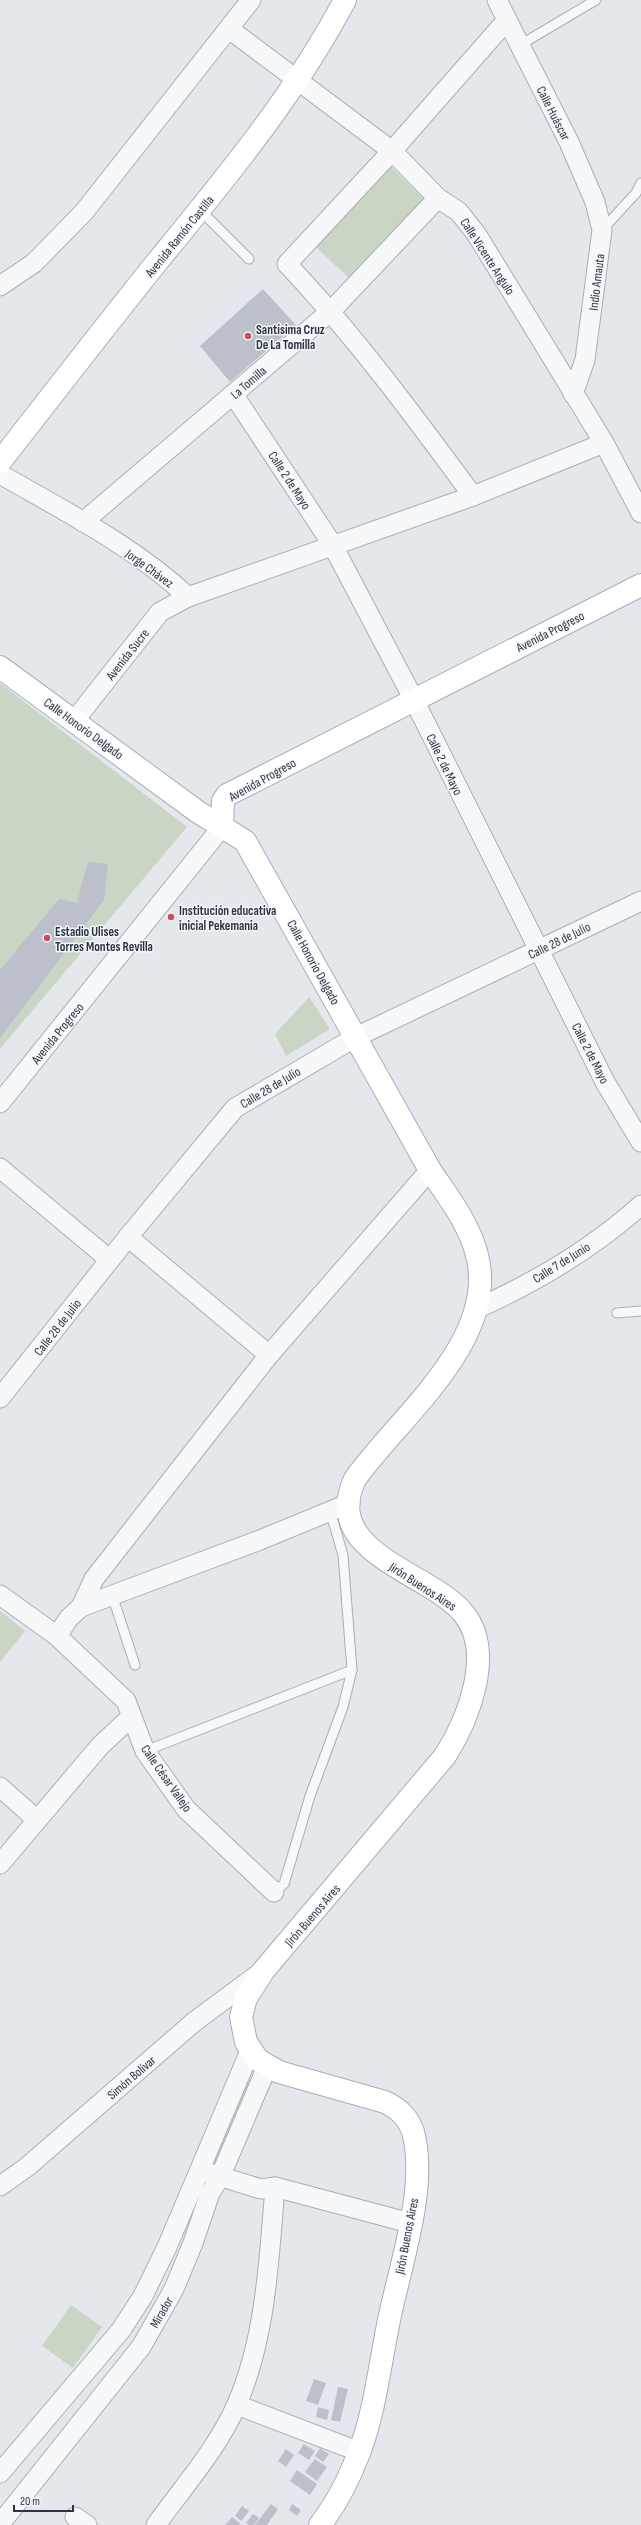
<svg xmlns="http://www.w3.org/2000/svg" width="641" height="2525" font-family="'Sofia Sans Condensed',sans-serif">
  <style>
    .green { fill: #c9d6c5 }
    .building { fill: #bbc0ca }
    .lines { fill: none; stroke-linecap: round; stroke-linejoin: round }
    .lane-casing { stroke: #a9aeb7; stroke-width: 11 }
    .street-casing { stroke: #a9aeb7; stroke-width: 21 }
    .secondary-casing { stroke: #a9aeb7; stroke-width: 24 }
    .lane { stroke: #f7f8fa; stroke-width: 9 }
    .street { stroke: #f7f8fa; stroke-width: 19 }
    .secondary { stroke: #fff; stroke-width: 22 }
    .poi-dot { fill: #d1495b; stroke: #f4f6f9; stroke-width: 1.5 }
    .labels { text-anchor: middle; stroke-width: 3; stroke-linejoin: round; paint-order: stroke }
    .street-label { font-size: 13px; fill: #2b3445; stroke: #f4f6f9 }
    .poi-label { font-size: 13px; font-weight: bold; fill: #2b3445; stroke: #f4f6f9; text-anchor: start }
  </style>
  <rect width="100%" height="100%" fill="#e4e7ec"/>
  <g class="green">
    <polygon points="388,164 425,200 352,281 314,245"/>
    <polygon points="0,683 187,827 0,1049"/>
    <polygon points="309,997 330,1029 286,1056 275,1034"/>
    <polygon points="0,1611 25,1631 0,1662"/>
    <polygon points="247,2079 252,2080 217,2164 212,2160"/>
    <polygon points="71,2305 102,2327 73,2368 42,2346"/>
  </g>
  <g class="building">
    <polygon points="263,289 296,325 230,382 200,346"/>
    <polygon points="88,862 108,864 104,900 0,1038 0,970 59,899 77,903"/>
    <polygon points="314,2379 326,2383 318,2405 306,2401"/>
    <polygon points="338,2387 348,2389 340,2422 331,2420"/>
    <polygon points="318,2407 329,2410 327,2420 316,2417"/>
    <polygon points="304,2444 315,2451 309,2460 298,2453"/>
    <polygon points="320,2448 329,2454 323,2462 315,2456"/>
    <polygon points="286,2449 294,2455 286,2467 278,2461"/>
    <polygon points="315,2459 327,2467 317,2481 305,2472"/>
    <polygon points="297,2470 317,2484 310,2495 290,2481"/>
    <polygon points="271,2504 278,2509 267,2525 255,2525"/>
    <polygon points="292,2504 301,2510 297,2516 289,2510"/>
    <polygon points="242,2506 249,2511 241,2521 235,2516"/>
    <polygon points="253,2514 259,2518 254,2525 249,2525 246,2523"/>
    <polygon points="232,2517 240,2523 239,2525 225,2525"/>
  </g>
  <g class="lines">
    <g class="lane-casing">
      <g id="lane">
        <polyline points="520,45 596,0"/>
        <polyline points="201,211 249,259"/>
        <polyline points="602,230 636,193 641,183"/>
        <polyline points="617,1313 641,1311"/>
        <polyline points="112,1595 135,1665"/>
        <polyline points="145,1751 352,1670"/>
        <polyline points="274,1892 284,1884 310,1796 343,1707 352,1670 343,1555 330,1511"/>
      </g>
    </g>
    <g class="street-casing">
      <g id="street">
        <polyline points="497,0 569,142 595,202 602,230 585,360 573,394"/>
        <path d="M507 20 392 151 287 264C355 336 414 416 473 496L604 443"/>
        <polyline points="229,29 392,151 438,198 459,212 477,235 556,364 604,443 641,513"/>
        <polyline points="0,286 34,263 84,212 251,0"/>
        <polyline points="233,394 332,544 414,700 605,1082 641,1142"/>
        <path d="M0 474C64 511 134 546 188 597"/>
        <polyline points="83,522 331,311 438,198"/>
        <polyline points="74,721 160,612 188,597 473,496"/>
        <polyline points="0,1103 222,827"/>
        <polyline points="0,1168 110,1260"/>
        <polyline points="128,1237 269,1355"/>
        <path d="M476 1309C534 1283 593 1248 641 1205"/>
        <polyline points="0,1398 128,1237 235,1108 356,1037 641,901"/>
        <polyline points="0,1595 57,1636 126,1701 145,1751 186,1809 274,1892"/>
        <polyline points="81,1607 260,1540 350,1503"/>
        <polyline points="57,1636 69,1618 81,1607 94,1579 269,1355 430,1170"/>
        <polyline points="0,1787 36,1819"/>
        <polyline points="0,1864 100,1746 131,1717"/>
        <polyline points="209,2173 261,2189 275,2187 410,2223"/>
        <polyline points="0,2186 27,2167 194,2022 260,1973"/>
        <polyline points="237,2405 360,2452"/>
        <polyline points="0,2473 121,2330 143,2296 167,2247 250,2051"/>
        <polyline points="75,2517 87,2525"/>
        <polyline points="0,2524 141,2347 174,2289 193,2243 210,2193 220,2177 267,2067"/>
        <path d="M156 2525C183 2487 218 2448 237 2404 266 2337 269 2259 275 2187"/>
      </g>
    </g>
    <g class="secondary-casing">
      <g id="secondary">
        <path d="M0 462C52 395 104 328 157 262 224 180 295 95 345 0"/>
        <path d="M0 667 198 812 245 841 430 1170C448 1197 469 1223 477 1255 499 1340 399 1417 355 1479 320 1554 431 1572 464 1614 495 1653 468 1720 445 1756L264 1970 246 1998 241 2017 246 2042 258 2060 279 2072 385 2102C399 2109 408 2117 413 2132 428 2186 400 2266 389 2320 380 2364 375 2411 359 2453 349 2479 337 2503 320 2525"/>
        <polyline points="222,827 223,801 227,795 641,585"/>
      </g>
    </g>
    <use href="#lane" class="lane"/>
    <use href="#street" class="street"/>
    <use href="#secondary" class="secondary"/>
  </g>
  <g class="poi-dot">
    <circle cx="248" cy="336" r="4"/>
    <circle cx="171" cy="917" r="4"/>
    <circle cx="47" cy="938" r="4"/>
  </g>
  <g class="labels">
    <g class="street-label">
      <text transform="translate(554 113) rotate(63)" y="5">Calle Huáscar</text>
      <text transform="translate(179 236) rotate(-51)" y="5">Avenida Ramón Castilla</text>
      <text transform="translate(488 256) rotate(57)" y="5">Calle Vicente Angulo</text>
      <text transform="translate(596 282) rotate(-83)" y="5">Indio Amauta</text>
      <text transform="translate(248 382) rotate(-41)" y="5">La Tomilla</text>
      <text transform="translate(290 480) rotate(57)" y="5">Calle 2 de Mayo</text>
      <text transform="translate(150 568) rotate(36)" y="5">Jorge Chávez</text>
      <text transform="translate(550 631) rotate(-27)" y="5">Avenida Progreso</text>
      <text transform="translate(127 654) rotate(-52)" y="5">Avenida Sucre</text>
      <text transform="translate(84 728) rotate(36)" y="5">Calle Honorio Delgado</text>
      <text transform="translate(445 764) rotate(64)" y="5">Calle 2 de Mayo</text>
      <text transform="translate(262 779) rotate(-29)" y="5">Avenida Progreso</text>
      <text transform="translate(559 940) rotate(-26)" y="5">Calle 28 de Julio</text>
      <text transform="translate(314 962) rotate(61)" y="5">Calle Honorio Delgado</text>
      <text transform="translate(57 1033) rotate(-51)" y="5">Avenida Progreso</text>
      <text transform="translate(591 1053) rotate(63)" y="5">Calle 2 de Mayo</text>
      <text transform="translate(270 1087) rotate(-31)" y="5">Calle 28 de Julio</text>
      <text transform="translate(561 1262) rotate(-32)" y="5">Calle 7 de Junio</text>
      <text transform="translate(57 1327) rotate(-52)" y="5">Calle 28 de Julio</text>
      <text transform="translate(423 1586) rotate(33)" y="5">Jirón Buenos Aires</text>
      <text transform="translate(167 1778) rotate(55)" y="5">Calle César Vallejo</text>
      <text transform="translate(312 1915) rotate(-49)" y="5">Jirón Buenos Aires</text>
      <text transform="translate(131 2077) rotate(-41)" y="5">Simón Bolívar</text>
      <text transform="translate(406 2236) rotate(-79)" y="5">Jirón Buenos Aires</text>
      <text transform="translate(161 2312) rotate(-60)" y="5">Mirador</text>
    </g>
    <g class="poi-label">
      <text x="256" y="334">Santísima Cruz<tspan x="256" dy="15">De La Tomilla</tspan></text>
      <text x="179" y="915">Institución educativa<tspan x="179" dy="15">inicial Pekemania</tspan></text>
      <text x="55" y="936">Estadio Ulises<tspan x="55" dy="15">Torres Montes Revilla</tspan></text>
    </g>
  </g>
  <path d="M14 2505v6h59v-6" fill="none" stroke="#2b3445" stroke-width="2"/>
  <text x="20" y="2505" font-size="12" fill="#2b3445" stroke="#f4f6f9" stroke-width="3" paint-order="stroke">20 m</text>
</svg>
